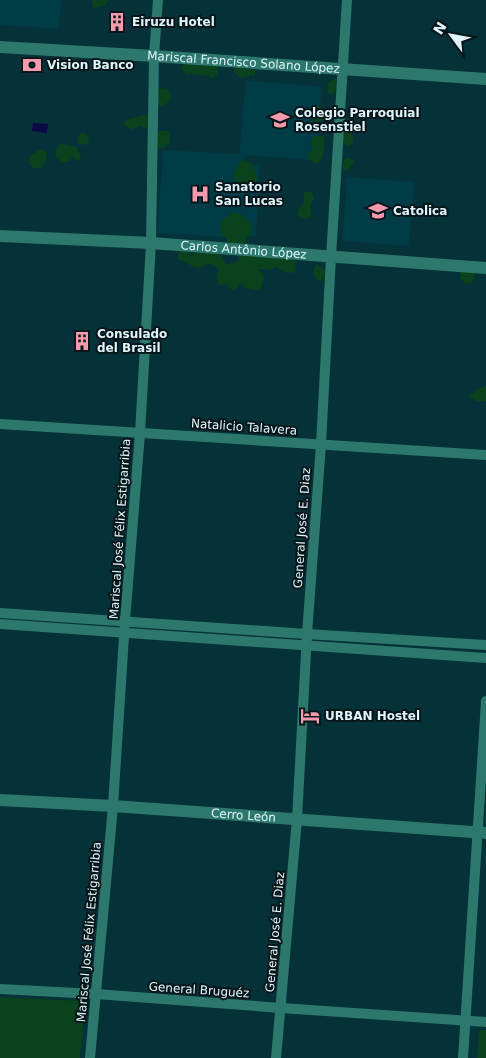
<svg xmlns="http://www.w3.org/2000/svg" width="486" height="1058" font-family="'DejaVu Sans',sans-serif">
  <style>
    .built { fill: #003c45 }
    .green { fill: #09421d }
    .water { fill: #0d0947 }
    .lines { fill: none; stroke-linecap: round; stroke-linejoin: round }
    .minor { stroke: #2d786c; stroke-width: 10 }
    .tertiary { stroke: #2d786c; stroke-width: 12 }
    .labels { text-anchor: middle; stroke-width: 4; stroke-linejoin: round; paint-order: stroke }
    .poi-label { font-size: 12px; font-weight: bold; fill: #e1f6fb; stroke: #061619; text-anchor: start }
    .street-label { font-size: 12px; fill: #e1f6fb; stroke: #061619 }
  </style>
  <rect width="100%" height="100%" fill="#053138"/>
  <g class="built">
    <polygon points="0,0 61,0 59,29 0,25"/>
    <polygon points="246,80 322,87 315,160 244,155 243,164 260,165 256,236 239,235 242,189 238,238 157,233 163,150 239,154"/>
    <polygon points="347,177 414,182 409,246 342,241"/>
  </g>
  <g class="green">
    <polygon points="92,0 109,0 106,5 93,8"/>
    <path d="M184 64 217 66 218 73 213 78 206 75 204 76C197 76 194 73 187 75L182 70V67Z"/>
    <polygon points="238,66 245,69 255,70 255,76 251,75 242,78 236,75 233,71"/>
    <path d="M336 78 340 79 341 90 335 91 332 95 328 93C327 83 327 82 336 78Z"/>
    <polygon points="162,88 167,89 171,93 171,99 163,107 157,104 155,92"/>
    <path d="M317 106 323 107C332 118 324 118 317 124L313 122 312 114Z"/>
    <polygon points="145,115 158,118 150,122 146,128 139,126 133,130 123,124 127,119"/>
    <path d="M345 129 351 132 352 136 354 137C353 141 353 145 349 146L343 143V130Z"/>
    <polygon points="160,131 167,131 170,134 170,142 164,148 156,149 156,133"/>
    <circle cx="83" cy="139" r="6"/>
    <path d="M315 136H323L325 139C323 149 326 158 316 164L308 159C307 153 310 152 314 149 310 143 309 140 315 136Z"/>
    <path d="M62 143 70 146H76L81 157 80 161 77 160 72 157 70 161 64 163 56 158C54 151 56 147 62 143Z"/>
    <path d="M40 149H42L47 154C46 161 45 164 40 169L34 168 29 164 30 156Z"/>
    <polygon points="345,158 350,158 354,161 354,163 349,168 347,172 342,167 344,160"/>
    <path d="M244 160 252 164C253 168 256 172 257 176 259 185 246 190 239 185 235 183 234 178 233 174L239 163Z"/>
    <path d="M309 191C318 198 312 199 311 206 310 212 313 212 310 218L305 219 298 216C295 211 301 207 304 203V192Z"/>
    <path d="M239 213C252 221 257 227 245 241L248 245 294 260C297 264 296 270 294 273L284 272 276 267 269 270 258 269 259 271 263 273 264 279 261 288 257 290 245 288 241 283 235 290 230 289 226 283 222 285H218L216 276 219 270C208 258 207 268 197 268 196 268 181 260 178 259V255L180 251H185L192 256 198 249 219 253 226 264 235 263 238 260 239 256 230 246 226 238 222 236 220 222 230 214Z"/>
    <path d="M316 265H318L325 270 324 277 322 281 317 280C313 274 312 272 316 265Z"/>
    <path d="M460 269 475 273C476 285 466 287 460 278Z"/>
    <path d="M484 386H486V401C480 403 475 401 469 397L470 395 474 393 476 390Z"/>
    <polygon points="0,997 85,1001 80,1058 0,1058"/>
    <polygon points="479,1030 486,1030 486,1058 477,1058"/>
  </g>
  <polygon class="water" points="33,123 48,124 47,133 32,131"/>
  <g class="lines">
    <g class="minor">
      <polyline points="0,424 486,455"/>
      <polyline points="0,613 307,634 486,645"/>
      <polyline points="0,624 486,658"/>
      <polyline points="0,989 96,994 281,1008 486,1022"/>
      <polyline points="90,1058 113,806 125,621 140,433 151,243 154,56 158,0"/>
      <polyline points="276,1058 297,819 307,634 321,444 331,257 347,0"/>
      <polyline points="463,1058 486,701"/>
    </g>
    <g class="tertiary">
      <path id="s1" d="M0 47 154 56 486 79"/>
      <path id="s2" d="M0 236 151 243 486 268"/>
      <path id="s3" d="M0 800 113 806 486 833"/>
    </g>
  </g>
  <defs>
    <g id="building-bare" transform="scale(1.5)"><path d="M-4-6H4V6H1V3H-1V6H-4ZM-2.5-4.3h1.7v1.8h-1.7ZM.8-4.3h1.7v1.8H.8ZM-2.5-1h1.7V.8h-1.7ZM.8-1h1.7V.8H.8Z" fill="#f39aac" stroke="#061619" stroke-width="2.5" paint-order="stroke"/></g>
    <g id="bank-bare" transform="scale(1.5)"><path d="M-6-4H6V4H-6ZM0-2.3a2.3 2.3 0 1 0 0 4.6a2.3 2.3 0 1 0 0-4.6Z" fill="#f39aac" stroke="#061619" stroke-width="2.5" paint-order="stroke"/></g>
    <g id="university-bare" transform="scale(1.5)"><path d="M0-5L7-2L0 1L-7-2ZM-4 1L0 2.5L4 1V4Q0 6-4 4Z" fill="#f39aac" stroke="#061619" stroke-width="2.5" paint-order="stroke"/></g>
    <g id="hospital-bare" transform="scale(1.5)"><path d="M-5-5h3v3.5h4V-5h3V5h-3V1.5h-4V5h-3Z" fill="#f39aac" stroke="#061619" stroke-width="2.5" paint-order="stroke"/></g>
    <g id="hotel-bare" transform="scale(1.5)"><path d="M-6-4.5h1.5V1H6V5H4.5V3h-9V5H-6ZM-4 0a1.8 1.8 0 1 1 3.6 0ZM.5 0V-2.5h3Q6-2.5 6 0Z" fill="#f39aac" stroke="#061619" stroke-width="2.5" paint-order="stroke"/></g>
  </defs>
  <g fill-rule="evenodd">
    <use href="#building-bare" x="117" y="22"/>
    <use href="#bank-bare" x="32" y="65"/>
    <use href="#university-bare" x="280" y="120"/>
    <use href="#hospital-bare" x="200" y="194"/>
    <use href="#university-bare" x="378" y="211"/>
    <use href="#building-bare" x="82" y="341"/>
    <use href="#hotel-bare" x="310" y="716"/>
  </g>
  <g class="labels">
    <g class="poi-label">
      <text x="132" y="26">Eiruzu Hotel</text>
      <text x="47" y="69">Vision Banco</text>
      <text x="295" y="117">Colegio Parroquial<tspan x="295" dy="14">Rosenstiel</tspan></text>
      <text x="215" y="191">Sanatorio<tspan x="215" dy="14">San Lucas</tspan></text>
      <text x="393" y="215">Catolica</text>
      <text x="97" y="338">Consulado<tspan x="97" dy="14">del Brasil</tspan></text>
      <text x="325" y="720">URBAN Hostel</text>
    </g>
    <g class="street-label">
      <text dy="4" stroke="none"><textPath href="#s1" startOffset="244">Mariscal Francisco Solano López</textPath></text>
      <text dy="4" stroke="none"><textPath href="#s2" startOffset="244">Carlos Antônio López</textPath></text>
      <text transform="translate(244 427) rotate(4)" y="4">Natalicio Talavera</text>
      <text transform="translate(302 528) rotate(-86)" y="4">General José E. Diaz</text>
      <text transform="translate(120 529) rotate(-86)" y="4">Mariscal José Félix Estigarribia</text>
      <text dy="4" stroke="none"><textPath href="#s3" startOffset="244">Cerro León</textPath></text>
      <text transform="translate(89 932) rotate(-85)" y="4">Mariscal José Félix Estigarribia</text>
      <text transform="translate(275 932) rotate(-85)" y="4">General José E. Diaz</text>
      <text transform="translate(199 990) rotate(4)" y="4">General Bruguéz</text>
    </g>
  </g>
  <g transform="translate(451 35) rotate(302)" stroke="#061619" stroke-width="4" paint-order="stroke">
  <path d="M0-4L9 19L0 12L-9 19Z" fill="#e1f6fb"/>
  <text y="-8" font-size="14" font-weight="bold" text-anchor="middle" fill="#e1f6fb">N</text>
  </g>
</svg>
